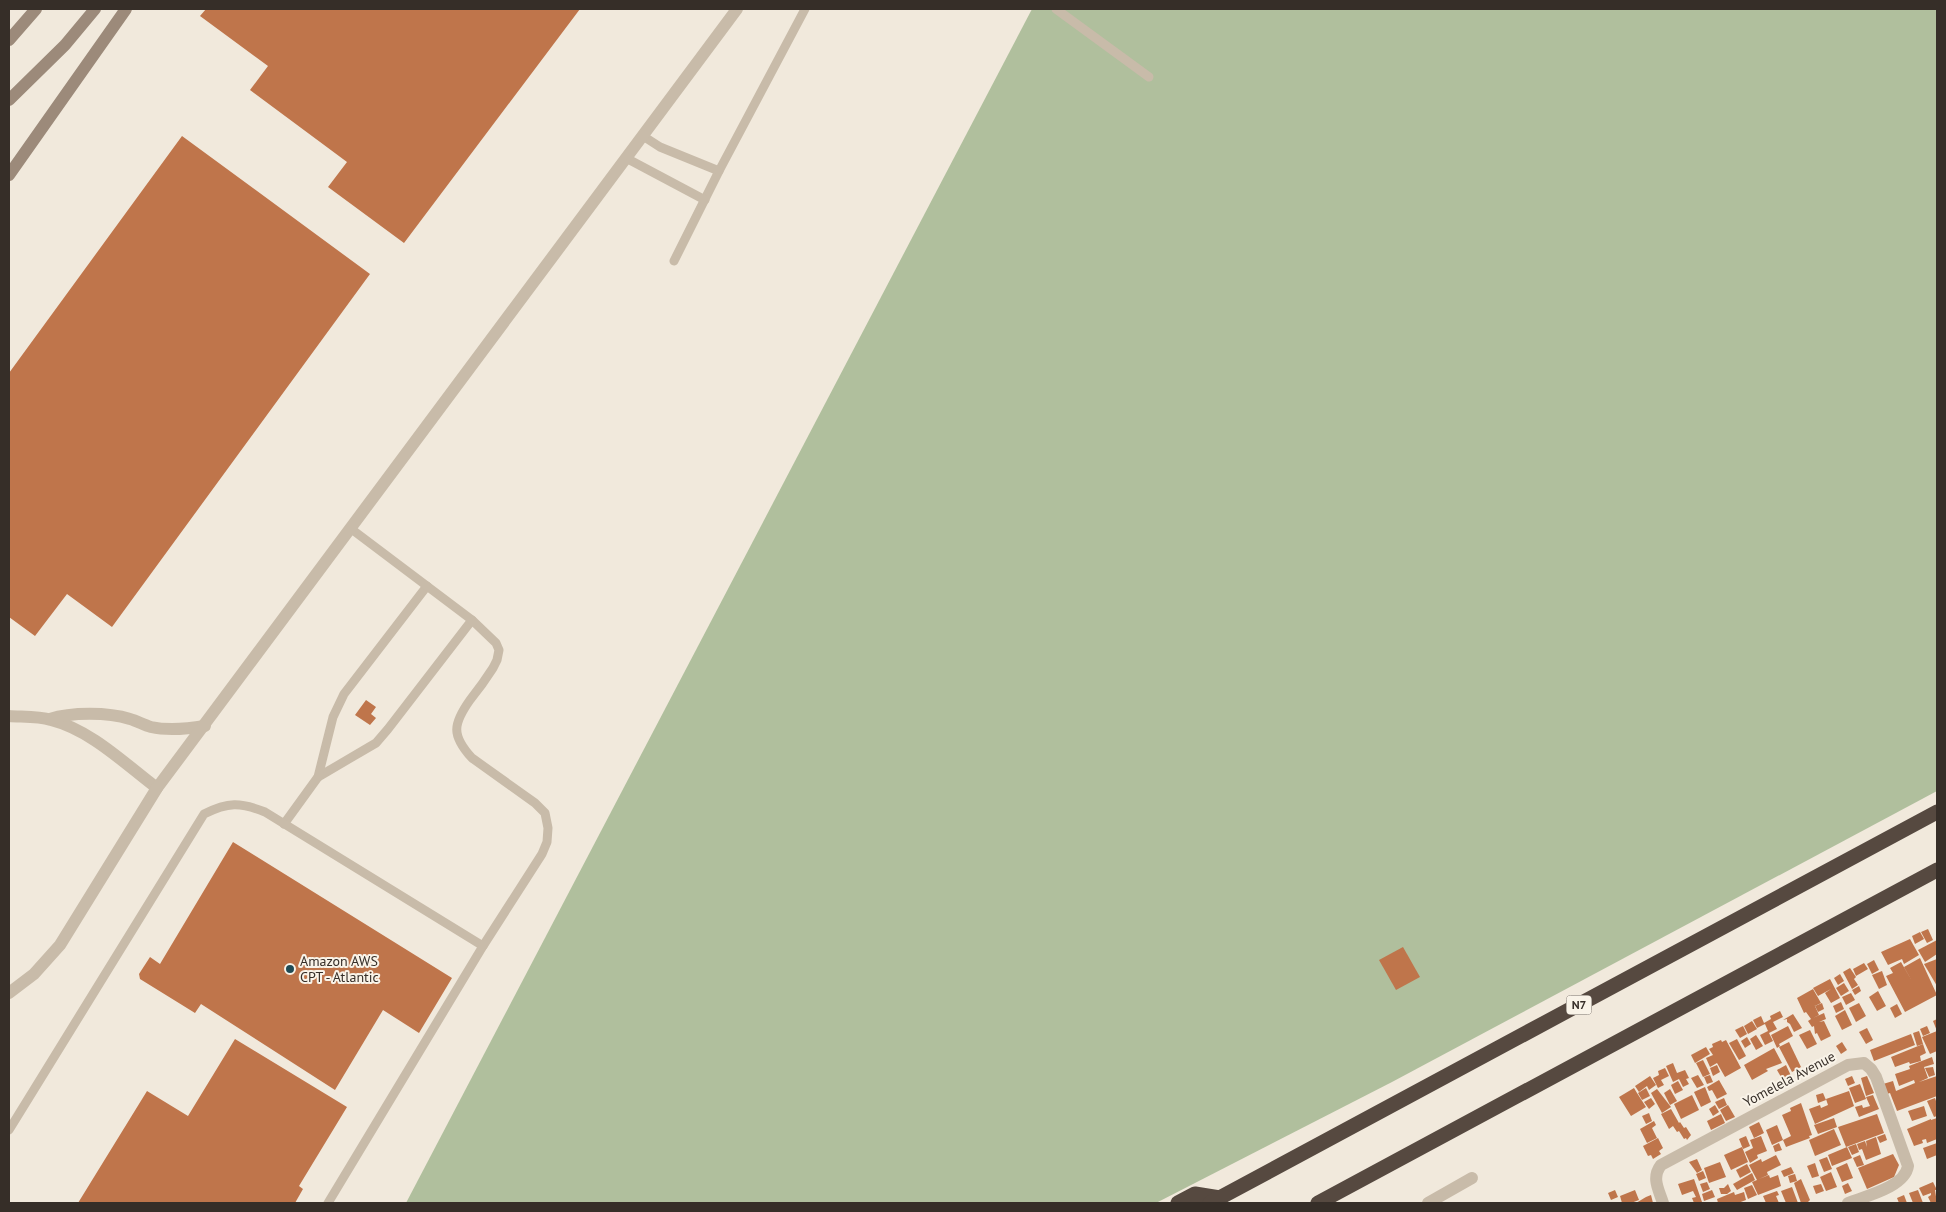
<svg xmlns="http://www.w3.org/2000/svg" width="1946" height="1212" font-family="'PT Sans',sans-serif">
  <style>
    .green { fill: #b0bf9d }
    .building { fill: #bf754b }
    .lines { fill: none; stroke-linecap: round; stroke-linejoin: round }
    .lane { stroke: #c8bba9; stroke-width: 9 }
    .street { stroke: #c8bba9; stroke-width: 12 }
    .secondary { stroke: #9c8a7a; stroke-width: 12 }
    .highway { stroke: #564940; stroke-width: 15 }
    .poi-dot { fill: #204b55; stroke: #f9f3e8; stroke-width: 2 }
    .labels { text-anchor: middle; stroke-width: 4; stroke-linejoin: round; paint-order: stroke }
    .shield { fill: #f9f3e8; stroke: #706962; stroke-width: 1 }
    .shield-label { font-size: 12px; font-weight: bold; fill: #362e28 }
    .poi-label { font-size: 14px; fill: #362e28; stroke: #f9f3e8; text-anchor: start }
    .street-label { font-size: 14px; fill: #362e28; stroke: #f9f3e8 }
  </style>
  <rect width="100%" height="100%" fill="#f1e9dc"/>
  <polygon class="green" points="1032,9 1937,9 1937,791 1392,1082 1156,1203 406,1203"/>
  <g class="building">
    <polygon points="206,9 580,9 404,243 328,187 347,162 250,90 268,66 200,16"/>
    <polygon points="182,136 370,274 112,627 67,594 35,636 9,617 9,373"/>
    <polygon points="366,700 376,707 371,714 376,718 370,725 355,715"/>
    <polygon points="233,842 452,978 419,1033 383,1010 335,1090 201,1004 195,1013 140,979 139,974 150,957 160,964"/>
    <polygon points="1928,929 1933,940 1927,943 1921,932"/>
    <polygon points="1920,932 1924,939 1915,944 1912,936"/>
    <polygon points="1910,939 1919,955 1904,964 1902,959 1888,965 1881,952"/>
    <polygon points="1937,940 1937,954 1925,962 1918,950"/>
    <polygon points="1403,947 1420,977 1396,990 1379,960"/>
    <polygon points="1920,958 1937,995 1905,1012 1886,976 1893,973 1890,968 1901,962 1913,983 1904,967"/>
    <polygon points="1937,959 1937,986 1924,964"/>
    <polygon points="1874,960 1879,970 1872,974 1867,964"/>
    <polygon points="1864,963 1868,969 1856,976 1853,969"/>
    <polygon points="1850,968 1856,977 1854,979 1858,985 1852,989 1843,972"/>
    <polygon points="1882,971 1887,985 1879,989 1872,975"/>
    <polygon points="1840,974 1844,981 1838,985 1834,978"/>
    <polygon points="1830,979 1840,998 1831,1003 1825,993 1831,989 1818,996 1813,988"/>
    <polygon points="1844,983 1849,991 1841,996 1836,988"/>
    <polygon points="1859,986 1861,991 1855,995 1852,990"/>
    <polygon points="1813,989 1821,1003 1815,1006 1814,1004 1819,1015 1813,1018 1824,1013 1826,1019 1819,1022 1824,1021 1831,1036 1821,1041 1817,1033 1815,1034 1814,1026 1812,1027 1808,1021 1811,1019 1806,1012 1804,1013 1797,998"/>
    <polygon points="1878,991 1886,1006 1877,1011 1869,997"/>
    <polygon points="1851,993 1855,1000 1846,1005 1842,997"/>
    <polygon points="1841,1002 1844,1009 1836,1013 1833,1006"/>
    <polygon points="1822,1003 1824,1009 1818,1012 1815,1006"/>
    <polygon points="1859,1003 1866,1016 1856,1022 1849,1008"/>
    <polygon points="1897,1004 1902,1014 1895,1018 1890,1008"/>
    <polygon points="1845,1010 1852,1025 1842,1030 1835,1016"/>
    <polygon points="1780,1011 1783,1017 1773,1022 1777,1029 1769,1033 1773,1041 1765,1045 1760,1035 1768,1031 1765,1024 1757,1028 1753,1020 1761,1016 1764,1023 1771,1019 1770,1016"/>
    <polygon points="1793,1014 1802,1028 1794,1032 1790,1024 1787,1022 1787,1019 1783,1020"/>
    <polygon points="1937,1019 1937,1051 1930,1054 1922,1037 1937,1031 1933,1021"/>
    <polygon points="1752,1021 1757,1029 1748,1034 1744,1026"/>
    <polygon points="1743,1026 1747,1034 1740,1038 1735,1030"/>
    <polygon points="1788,1026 1793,1036 1779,1044 1780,1046 1777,1048 1771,1035"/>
    <polygon points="1927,1026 1930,1033 1923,1036 1920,1029"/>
    <polygon points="1867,1028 1873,1040 1866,1044 1859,1032"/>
    <polygon points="1810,1030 1817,1044 1807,1049 1799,1035"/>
    <polygon points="1919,1031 1921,1037 1918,1038 1921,1037 1923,1044 1917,1046 1913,1033"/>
    <polygon points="1911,1034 1915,1045 1874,1061 1870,1050"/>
    <polygon points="1756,1035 1763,1046 1756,1050 1750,1039"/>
    <polygon points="1747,1037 1751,1044 1745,1048 1741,1041"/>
    <polygon points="235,1039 347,1107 299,1186 303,1189 295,1203 78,1203 147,1091 188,1116"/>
    <polygon points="1737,1039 1746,1056 1739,1060 1729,1043"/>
    <polygon points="1721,1040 1722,1042 1726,1040 1741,1068 1725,1077 1717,1063 1710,1067 1706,1058 1713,1055 1709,1049 1713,1047 1712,1044"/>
    <polygon points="1789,1042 1801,1067 1792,1072 1779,1047"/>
    <polygon points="1842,1042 1847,1050 1841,1054 1836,1046"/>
    <polygon points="1923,1044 1926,1053 1920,1056 1921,1061 1910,1064 1909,1062 1895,1067 1891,1057"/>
    <polygon points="1706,1047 1710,1054 1695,1063 1691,1055"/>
    <polygon points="1774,1048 1782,1063 1766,1069 1768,1071 1752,1080 1744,1065"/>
    <polygon points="1932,1057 1934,1064 1924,1067 1928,1078 1919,1082 1937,1076 1937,1096 1897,1111 1890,1093 1887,1094 1883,1084 1893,1081 1896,1091 1915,1083 1914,1080 1899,1086 1895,1074 1910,1069 1909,1066"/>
    <polygon points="1703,1060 1710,1074 1703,1077 1696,1063"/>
    <polygon points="1673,1063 1677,1073 1685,1070 1689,1078 1686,1079 1689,1084 1683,1087 1679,1079 1673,1082 1666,1066"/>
    <polygon points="1717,1065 1720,1072 1713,1076 1710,1068"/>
    <polygon points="1786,1065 1792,1078 1784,1082 1777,1070"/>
    <polygon points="1933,1067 1935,1075 1929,1077 1925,1068"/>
    <polygon points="1665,1068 1669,1076 1661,1080 1664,1085 1658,1088 1653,1078 1659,1075 1658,1071"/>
    <polygon points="1698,1075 1704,1085 1697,1088 1691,1078"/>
    <polygon points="1710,1075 1713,1082 1707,1084 1704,1077"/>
    <polygon points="1650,1076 1656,1085 1649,1090 1647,1086 1639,1092 1635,1086"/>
    <polygon points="1852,1076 1855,1083 1848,1086 1845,1079"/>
    <polygon points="1867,1076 1874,1093 1866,1096 1861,1078"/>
    <polygon points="1719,1080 1727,1094 1717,1099 1712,1090 1709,1091 1707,1087"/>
    <polygon points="1678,1081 1683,1090 1675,1094 1671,1085"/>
    <polygon points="1860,1084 1866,1099 1855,1103 1849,1088"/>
    <polygon points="1705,1087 1711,1102 1701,1107 1694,1092"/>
    <polygon points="1634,1088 1637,1093 1636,1094 1637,1093 1646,1107 1631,1116 1619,1097"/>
    <polygon points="1646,1088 1650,1096 1642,1100 1638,1093"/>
    <polygon points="1657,1089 1671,1107 1662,1113 1651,1093"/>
    <polygon points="1670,1089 1677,1101 1670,1105 1664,1093"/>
    <polygon points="1849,1091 1854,1106 1815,1124 1809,1109 1820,1105 1821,1108 1828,1105 1826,1099"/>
    <polygon points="1823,1093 1826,1100 1818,1103 1816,1095"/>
    <polygon points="1692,1095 1699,1110 1681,1119 1674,1104"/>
    <polygon points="1873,1095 1879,1109 1859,1117 1855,1107 1862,1105 1863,1108 1870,1106 1866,1097"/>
    <polygon points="1651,1098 1655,1104 1649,1109 1644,1102"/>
    <polygon points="1724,1098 1727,1105 1719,1109 1715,1102"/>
    <polygon points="1935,1098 1937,1104 1937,1116 1934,1117 1927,1101"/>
    <polygon points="1801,1103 1812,1135 1809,1136 1810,1138 1786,1147 1783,1140 1791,1136 1782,1115 1791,1111 1790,1108"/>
    <polygon points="1715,1105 1719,1112 1713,1116 1709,1109"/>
    <polygon points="1728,1105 1735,1117 1726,1121 1720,1110"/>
    <polygon points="1924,1106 1927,1116 1912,1121 1908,1111"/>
    <polygon points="1671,1109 1679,1123 1680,1122 1684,1128 1686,1127 1691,1135 1687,1140 1686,1138 1684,1139 1679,1131 1677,1132 1673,1126 1669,1129 1661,1114"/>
    <polygon points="1649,1113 1652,1121 1646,1124 1642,1116"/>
    <polygon points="1721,1114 1725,1123 1711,1130 1707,1121"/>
    <polygon points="1877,1114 1884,1133 1846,1147 1838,1127"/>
    <polygon points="1834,1118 1837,1127 1818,1134 1814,1125"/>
    <polygon points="1937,1118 1937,1139 1927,1143 1926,1139 1922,1140 1923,1143 1914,1146 1907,1129 1931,1119 1931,1120"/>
    <polygon points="1654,1121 1656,1125 1652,1128 1657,1138 1647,1143 1640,1129"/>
    <polygon points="1759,1122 1764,1133 1754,1138 1749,1127"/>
    <polygon points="1777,1125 1783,1140 1772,1145 1766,1130"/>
    <polygon points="1834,1129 1841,1145 1815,1156 1809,1140"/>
    <polygon points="1885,1134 1887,1140 1880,1143 1877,1137"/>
    <polygon points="1746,1136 1750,1146 1743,1149 1739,1139"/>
    <polygon points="1761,1136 1767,1151 1757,1155 1758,1158 1750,1163 1745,1152 1753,1148 1750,1140"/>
    <polygon points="1876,1137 1881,1154 1866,1160 1862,1149 1859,1150 1857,1144 1865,1141 1867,1147 1866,1141"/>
    <polygon points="1658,1138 1663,1148 1659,1151 1661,1154 1653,1159 1651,1155 1648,1156 1643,1146"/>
    <polygon points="1779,1143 1782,1150 1775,1152 1773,1146"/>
    <polygon points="1937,1143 1937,1155 1927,1159 1923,1148"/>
    <polygon points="1856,1144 1859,1152 1852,1155 1848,1147"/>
    <polygon points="1742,1147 1748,1162 1731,1170 1724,1155"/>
    <polygon points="1847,1147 1852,1158 1832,1166 1828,1155"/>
    <polygon points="1893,1154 1899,1165 1894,1177 1867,1189 1858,1168"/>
    <polygon points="1776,1155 1781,1165 1767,1172 1768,1175 1759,1179 1769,1175 1770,1178 1778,1175 1781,1186 1758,1195 1752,1182 1757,1180 1749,1165 1761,1159 1762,1162"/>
    <polygon points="1860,1155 1864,1165 1857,1167 1853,1158"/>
    <polygon points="1827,1157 1832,1169 1824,1172 1819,1160"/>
    <polygon points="1697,1159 1702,1170 1697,1173 1689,1162"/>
    <polygon points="1720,1162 1726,1177 1709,1183 1704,1168"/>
    <polygon points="1815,1163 1819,1176 1812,1178 1807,1166"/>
    <polygon points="1847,1163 1853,1178 1842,1182 1836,1168"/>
    <polygon points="1747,1164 1751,1172 1740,1178 1736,1170"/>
    <polygon points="1791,1167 1794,1173 1784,1177 1781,1171"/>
    <polygon points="1703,1171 1706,1178 1699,1181 1696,1174"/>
    <polygon points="1831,1172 1837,1187 1826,1191 1820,1177"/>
    <polygon points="1752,1173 1755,1180 1737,1190 1733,1184"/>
    <polygon points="1795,1174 1797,1181 1790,1183 1788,1176"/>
    <polygon points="1694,1179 1702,1202 1699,1203 1694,1203 1692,1198 1696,1197 1693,1191 1682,1195 1678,1184"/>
    <polygon points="1801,1179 1810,1200 1807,1203 1801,1203 1794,1183"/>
    <polygon points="1707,1182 1710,1189 1703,1192 1700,1184"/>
    <polygon points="1933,1182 1937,1190 1935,1190 1937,1203 1931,1203 1928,1197 1931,1195 1931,1193 1923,1196 1919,1188"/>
    <polygon points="1848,1183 1852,1191 1845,1194 1842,1186"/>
    <polygon points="1728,1184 1731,1191 1727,1194 1721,1194 1719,1188 1724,1188"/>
    <polygon points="1821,1184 1824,1191 1816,1194 1813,1186"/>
    <polygon points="1752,1185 1757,1195 1748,1199 1744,1188"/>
    <polygon points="1792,1187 1798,1203 1786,1203 1781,1191"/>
    <polygon points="1615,1190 1618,1197 1611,1200 1608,1193"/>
    <polygon points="1635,1190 1639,1200 1631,1203 1622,1203 1620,1196"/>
    <polygon points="1712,1190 1715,1197 1704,1201 1702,1194"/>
    <polygon points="1918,1190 1923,1203 1913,1203 1909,1193"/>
    <polygon points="1777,1191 1779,1195 1776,1196 1779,1203 1766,1203 1763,1196"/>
    <polygon points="1734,1192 1735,1195 1744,1192 1746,1200 1738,1203 1718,1203 1717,1199"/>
    <polygon points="1651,1195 1653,1203 1636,1203 1646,1197"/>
    <polygon points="1904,1195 1907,1203 1899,1203 1897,1198"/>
  </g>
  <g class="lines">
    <g class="lane">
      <polyline points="1056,9 1149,77"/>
      <polyline points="643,136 660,147 719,171 674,261"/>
      <polyline points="626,158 705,200"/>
      <polyline points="719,171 805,9"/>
      <polyline points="318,777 376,743 388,729 472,620"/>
      <polyline points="284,824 318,777 333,717 344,694 427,586"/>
      <path d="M9 1130 204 814C228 802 240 802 265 812L483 946"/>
      <path d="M328 1203 483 946 542 854 547 842 548 828 545 813 535 803 472 758C451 735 453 724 470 700 478 690 486 679 493 668L497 660 499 650 496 643 472 620 350 528"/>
    </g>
    <g class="street">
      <path d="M9 716C22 717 38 716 51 720 91 730 125 764 157 788"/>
      <path d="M50 719C71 712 108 712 130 719 137 721 144 725 151 727 169 731 187 729 205 726"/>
      <polyline points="9,993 34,974 60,945 157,788 737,9"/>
      <polyline points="1428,1203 1472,1178"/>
      <path d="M1663 1203C1659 1190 1651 1178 1661 1165L1848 1065 1864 1063 1871 1069 1876 1077 1908 1166C1905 1187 1866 1196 1848 1203"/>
    </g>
    <g class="secondary">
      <polyline points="9,40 36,9"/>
      <polyline points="9,100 65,45 95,9"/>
      <polyline points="9,175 126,9"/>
    </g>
    <g class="highway">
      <polyline points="1178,1203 1195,1194 1220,1198"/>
      <polyline points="1210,1203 1937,812"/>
      <polyline points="1318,1203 1937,870"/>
    </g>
  </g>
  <circle class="poi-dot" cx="290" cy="969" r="5"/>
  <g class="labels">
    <rect class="shield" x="1566.5" y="995.5" width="25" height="19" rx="4"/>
    <g class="shield-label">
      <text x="1579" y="1009">N7</text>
    </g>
    <g class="poi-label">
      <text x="300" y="966">Amazon AWS<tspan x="300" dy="16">CPT - Atlantic</tspan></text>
    </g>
    <g class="street-label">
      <text transform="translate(1789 1079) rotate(-28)" y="5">Yomelela Avenue</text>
    </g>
  </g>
  <rect width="1946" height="1212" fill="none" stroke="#362e28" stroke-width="20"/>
</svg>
